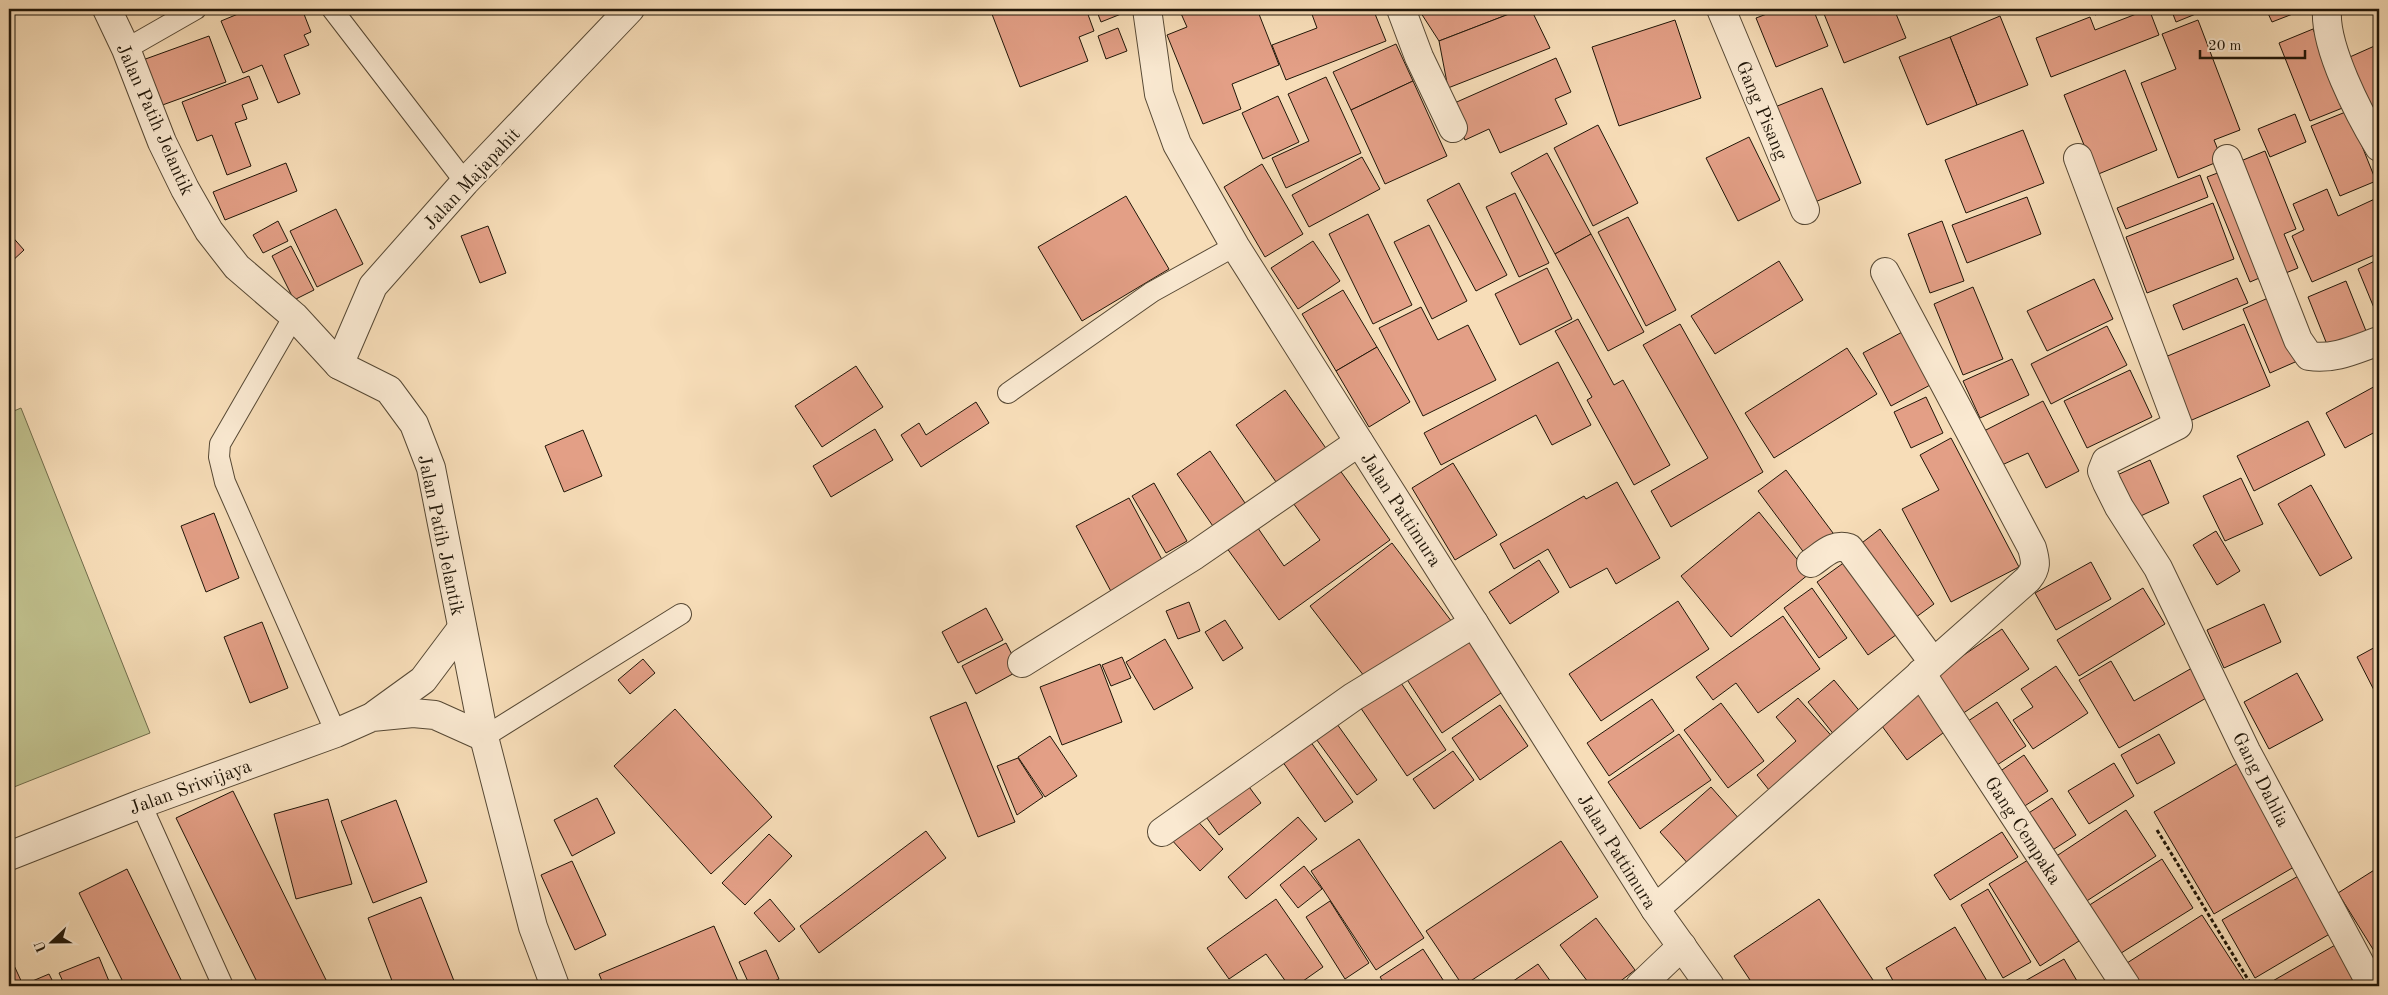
<svg xmlns="http://www.w3.org/2000/svg" width="2388" height="995" font-family="'Old Standard TT',serif">
  <style>
    .green { fill: #c0c08d; stroke: #706b4a }
    .building { fill: #e39f86; stroke: #201608 }
    .lines { fill: none; stroke-linecap: round; stroke-linejoin: round }
    .service-casing { stroke: #564834; stroke-width: 22 }
    .minor-casing { stroke: #564834; stroke-width: 30 }
    .tertiary-casing { stroke: #564834; stroke-width: 30 }
    .path { stroke: #201608; stroke-width: 3; stroke-dasharray: 4 2.5; stroke-linecap: butt }
    .service { stroke: #fae9d1; stroke-width: 20 }
    .minor { stroke: #fae9d1; stroke-width: 28 }
    .tertiary { stroke: #fae9d1; stroke-width: 28 }
    .labels { text-anchor: middle; stroke-width: 4; stroke-linejoin: round; paint-order: stroke }
    .street-label { font-size: 19px; fill: #201608; stroke: #fae9d1 }
  </style>
  <rect width="100%" height="100%" fill="#f7ddb8"/>
  <filter id="stains"><feTurbulence type="fractalNoise" baseFrequency=".004" numOctaves="4"/><feColorMatrix values="0 0 0 0 .2 0 0 0 0 .09 0 0 0 0 .02 0 0 0 .5 -.17"/></filter>
  <radialGradient id="worn" r=".72"><stop offset=".6" stop-color="#630" stop-opacity="0"/><stop offset="1" stop-color="#630" stop-opacity=".3"/></radialGradient>
  <polygon class="green" points="21,408 150,733 9,789 9,413"/>
  <g class="building">
    <polygon points="250,9 302,9 311,32 304,35 309,45 284,55 300,94 278,103 262,65 243,73 221,21"/>
    <polygon points="990,9 1086,9 1094,31 1079,37 1088,61 1020,87"/>
    <polygon points="1096,9 1131,9 1131,10 1101,22"/>
    <polygon points="1179,9 1230,9 1232,14 1246,9 1257,9 1279,65 1232,84 1241,109 1203,124 1167,35 1187,27"/>
    <polygon points="1310,9 1373,9 1386,41 1286,80 1272,45 1317,28"/>
    <polygon points="1422,9 1522,9 1439,41 1419,10"/>
    <polygon points="1522,9 1531,9 1550,48 1448,88 1439,41"/>
    <polygon points="1780,9 1813,9 1828,46 1776,67 1756,18"/>
    <polygon points="1822,9 1894,9 1906,38 1844,63"/>
    <polygon points="2093,9 2110,9 2095,15"/>
    <polygon points="2149,9 2159,35 2051,77 2036,38 2090,17 2095,30"/>
    <polygon points="2171,9 2208,9 2176,22"/>
    <polygon points="2266,9 2303,9 2303,10 2272,22"/>
    <polygon points="2000,16 2028,85 1977,105 1950,37"/>
    <polygon points="1675,20 1701,98 1619,126 1592,47"/>
    <polygon points="2198,20 2240,130 2214,140 2222,160 2178,178 2141,83 2176,69 2162,34"/>
    <polygon points="1118,28 1127,51 1106,59 1098,36"/>
    <polygon points="2313,29 2345,107 2310,121 2279,43"/>
    <polygon points="209,36 226,82 157,107 140,61"/>
    <polygon points="1950,37 1977,105 1927,125 1899,57"/>
    <polygon points="1396,44 1413,81 1351,110 1333,72"/>
    <polygon points="2379,44 2379,117 2370,121 2343,60"/>
    <polygon points="1556,58 1571,92 1555,99 1567,124 1500,153 1489,129 1465,140 1450,105"/>
    <polygon points="2125,70 2157,150 2096,175 2064,95"/>
    <polygon points="249,76 258,99 242,105 247,119 235,123 251,166 227,175 212,135 197,141 182,102"/>
    <polygon points="1326,77 1361,153 1286,188 1272,158 1309,141 1288,94"/>
    <polygon points="1413,81 1447,156 1385,184 1351,110"/>
    <polygon points="1822,88 1861,183 1815,202 1775,107"/>
    <polygon points="1278,96 1299,142 1263,159 1242,113"/>
    <polygon points="2348,111 2376,181 2340,196 2311,126"/>
    <polygon points="2295,114 2306,142 2270,157 2258,129"/>
    <polygon points="1598,125 1638,203 1593,226 1554,148"/>
    <polygon points="2023,130 2044,183 1966,213 1945,160"/>
    <polygon points="1749,137 1780,200 1738,221 1706,158"/>
    <polygon points="2265,151 2296,229 2284,234 2298,268 2276,277 2231,165"/>
    <polygon points="1547,153 1591,234 1555,254 1511,173"/>
    <polygon points="1362,157 1380,189 1309,227 1292,195"/>
    <polygon points="286,163 297,191 225,220 213,192"/>
    <polygon points="1262,164 1303,234 1265,257 1224,187"/>
    <polygon points="2228,169 2271,273 2250,282 2207,177"/>
    <polygon points="2200,175 2208,197 2126,229 2117,208"/>
    <polygon points="1459,183 1507,275 1476,291 1427,200"/>
    <polygon points="2327,189 2338,216 2379,197 2379,253 2312,282 2292,236 2304,230 2293,204"/>
    <polygon points="1515,193 1549,263 1519,277 1486,207"/>
    <polygon points="1126,196 1169,269 1082,321 1038,247"/>
    <polygon points="2027,197 2041,234 1967,263 1952,225"/>
    <polygon points="2213,203 2234,259 2147,293 2126,237"/>
    <polygon points="336,209 363,264 317,287 290,231"/>
    <polygon points="1368,214 1412,305 1373,324 1329,234"/>
    <polygon points="1628,217 1676,310 1646,326 1598,232"/>
    <polygon points="278,221 288,241 263,253 253,235"/>
    <polygon points="1942,221 1964,281 1930,293 1908,234"/>
    <polygon points="1429,225 1467,301 1432,319 1394,242"/>
    <polygon points="488,226 506,273 480,283 461,236"/>
    <polygon points="9,233 24,250 9,264"/>
    <polygon points="1591,234 1644,332 1608,351 1555,254"/>
    <polygon points="1313,241 1340,281 1298,309 1271,268"/>
    <polygon points="291,246 314,290 294,300 272,256"/>
    <polygon points="2379,259 2379,320 2358,269"/>
    <polygon points="1779,261 1803,300 1715,354 1691,316"/>
    <polygon points="1547,268 1572,319 1520,345 1495,294"/>
    <polygon points="2237,278 2248,303 2183,330 2173,305"/>
    <polygon points="2094,279 2113,319 2047,351 2027,311"/>
    <polygon points="2346,281 2366,331 2328,347 2308,297"/>
    <polygon points="1973,287 2003,359 1963,375 1934,304"/>
    <polygon points="1343,290 1377,347 1336,371 1302,314"/>
    <polygon points="2275,295 2302,359 2270,373 2243,309"/>
    <polygon points="1421,307 1438,340 1468,325 1496,380 1423,416 1379,328"/>
    <polygon points="1578,319 1614,385 1623,380 1670,465 1634,485 1587,400 1592,397 1555,331"/>
    <polygon points="1680,324 1763,472 1671,527 1651,491 1708,458 1643,345"/>
    <polygon points="2244,324 2270,386 2185,423 2158,360"/>
    <polygon points="2107,326 2127,365 2051,404 2031,364"/>
    <polygon points="1904,331 1932,384 1891,406 1863,353"/>
    <polygon points="1377,347 1410,402 1369,427 1336,371"/>
    <polygon points="1847,348 1877,394 1774,458 1745,413"/>
    <polygon points="2012,359 2029,395 1980,418 1963,381"/>
    <polygon points="1558,362 1591,425 1552,445 1536,415 1441,465 1424,433"/>
    <polygon points="856,366 883,407 822,447 795,406"/>
    <polygon points="2130,370 2152,417 2087,448 2064,401"/>
    <polygon points="2379,384 2379,435 2377,431 2345,448 2326,413"/>
    <polygon points="1285,390 1330,454 1281,489 1236,425"/>
    <polygon points="1926,397 1943,433 1911,448 1894,412"/>
    <polygon points="2043,401 2079,471 2046,488 2028,453 2002,465 1984,431"/>
    <polygon points="976,402 989,423 921,467 901,435 919,423 926,435"/>
    <polygon points="2308,421 2325,455 2254,491 2237,456"/>
    <polygon points="875,429 893,460 831,497 813,466"/>
    <polygon points="583,430 602,476 564,492 545,446"/>
    <polygon points="1951,438 2019,567 1951,602 1902,509 1939,490 1920,455"/>
    <polygon points="1210,451 1249,509 1217,532 1177,474"/>
    <polygon points="2150,460 2169,503 2134,519 2115,476"/>
    <polygon points="1334,462 1390,540 1279,620 1221,540 1251,518 1284,566 1320,540 1288,496"/>
    <polygon points="1453,463 1497,535 1455,560 1412,488"/>
    <polygon points="1786,470 1836,537 1808,558 1758,491"/>
    <polygon points="2241,478 2263,524 2225,541 2203,496"/>
    <polygon points="1617,482 1660,558 1616,584 1607,568 1570,588 1548,549 1514,569 1500,544 1584,496 1586,499"/>
    <polygon points="1154,483 1187,541 1166,553 1132,496"/>
    <polygon points="2311,485 2352,558 2320,576 2278,504"/>
    <polygon points="1129,498 1167,569 1114,597 1076,526"/>
    <polygon points="1759,512 1809,574 1731,637 1681,576"/>
    <polygon points="214,513 239,578 206,592 181,526"/>
    <polygon points="1880,529 1934,604 1908,623 1854,549"/>
    <polygon points="2216,531 2240,571 2217,585 2193,545"/>
    <polygon points="1392,543 1452,622 1371,685 1310,606"/>
    <polygon points="1849,559 1900,632 1868,655 1817,582"/>
    <polygon points="1539,560 1559,592 1510,624 1489,592"/>
    <polygon points="2091,562 2111,599 2056,630 2035,593"/>
    <polygon points="1812,588 1847,638 1819,658 1784,608"/>
    <polygon points="2143,588 2165,624 2079,676 2057,640"/>
    <polygon points="1678,601 1709,649 1601,721 1569,674"/>
    <polygon points="1189,602 1200,631 1178,639 1166,611"/>
    <polygon points="2264,604 2281,642 2224,668 2207,630"/>
    <polygon points="986,608 1003,640 958,663 942,632"/>
    <polygon points="1783,616 1820,669 1758,713 1736,683 1713,700 1696,677"/>
    <polygon points="1225,620 1243,648 1223,661 1205,632"/>
    <polygon points="262,622 288,688 250,703 224,637"/>
    <polygon points="2002,629 2029,669 1962,714 1936,674"/>
    <polygon points="1469,634 1507,689 1442,733 1406,678"/>
    <polygon points="1165,639 1193,688 1154,710 1126,662"/>
    <polygon points="1006,643 1020,670 976,694 962,666"/>
    <polygon points="2379,645 2379,692 2376,694 2357,657"/>
    <polygon points="1122,657 1131,678 1111,686 1102,665"/>
    <polygon points="643,659 655,673 630,694 618,680"/>
    <polygon points="2111,661 2134,701 2192,668 2208,697 2119,748 2079,680"/>
    <polygon points="1100,664 1122,722 1062,745 1040,687"/>
    <polygon points="2056,666 2088,713 2033,749 2013,720 2033,707 2021,689"/>
    <polygon points="2297,673 2323,720 2269,749 2244,702"/>
    <polygon points="1395,674 1446,750 1407,776 1356,701"/>
    <polygon points="1834,680 1862,714 1835,736 1808,702"/>
    <polygon points="1919,692 1947,730 1907,760 1879,722"/>
    <polygon points="1798,698 1836,741 1773,795 1757,775 1796,741 1776,717"/>
    <polygon points="1652,699 1674,731 1609,776 1587,743"/>
    <polygon points="966,702 1015,822 978,837 930,717"/>
    <polygon points="1997,702 2026,746 1991,769 1962,725"/>
    <polygon points="1721,703 1764,761 1728,788 1684,730"/>
    <polygon points="1500,705 1528,746 1480,780 1452,738"/>
    <polygon points="675,709 772,817 711,874 614,766"/>
    <polygon points="1332,717 1377,780 1357,795 1311,732"/>
    <polygon points="1679,734 1711,780 1640,829 1608,782"/>
    <polygon points="2159,734 2175,763 2137,784 2121,755"/>
    <polygon points="1050,736 1077,776 1045,797 1018,757"/>
    <polygon points="1308,738 1353,802 1325,822 1280,758"/>
    <polygon points="1453,751 1474,780 1434,809 1413,779"/>
    <polygon points="2024,755 2048,791 2020,809 1996,774"/>
    <polygon points="1018,758 1043,797 1017,815 997,766"/>
    <polygon points="2240,762 2299,864 2214,914 2154,812"/>
    <polygon points="2114,763 2134,796 2089,824 2068,791"/>
    <polygon points="1241,776 1261,803 1219,835 1199,807"/>
    <polygon points="1711,787 1741,821 1690,866 1660,832"/>
    <polygon points="233,791 329,986 259,986 176,818"/>
    <polygon points="597,798 615,833 572,856 554,820"/>
    <polygon points="2052,798 2076,835 2048,853 2024,816"/>
    <polygon points="328,799 352,884 296,899 274,814"/>
    <polygon points="396,800 427,882 373,903 341,821"/>
    <polygon points="2126,810 2156,856 2079,906 2049,861"/>
    <polygon points="1193,816 1223,849 1200,871 1170,838"/>
    <polygon points="1298,817 1317,839 1246,899 1228,877"/>
    <polygon points="926,831 946,858 819,953 800,926"/>
    <polygon points="2002,832 2018,857 1950,900 1934,875"/>
    <polygon points="769,834 792,856 745,905 722,883"/>
    <polygon points="1359,839 1424,938 1376,970 1311,871"/>
    <polygon points="1561,841 1598,897 1463,986 1426,931"/>
    <polygon points="2162,859 2193,908 2118,955 2088,906"/>
    <polygon points="2028,860 2079,941 2040,966 1989,884"/>
    <polygon points="572,861 606,935 575,950 541,875"/>
    <polygon points="1304,866 1322,889 1298,908 1280,885"/>
    <polygon points="2379,867 2379,953 2376,954 2338,893"/>
    <polygon points="127,869 184,986 125,986 79,893"/>
    <polygon points="2300,875 2333,932 2255,978 2222,920"/>
    <polygon points="1988,889 2031,962 2003,978 1961,905"/>
    <polygon points="421,897 456,986 394,986 368,918"/>
    <polygon points="770,899 795,929 779,942 754,913"/>
    <polygon points="1276,899 1323,967 1296,986 1289,986 1266,954 1229,979 1207,948"/>
    <polygon points="1819,899 1877,986 1754,986 1734,956"/>
    <polygon points="1330,901 1369,963 1345,979 1306,917"/>
    <polygon points="2202,915 2248,986 2141,986 2127,963"/>
    <polygon points="1596,918 1635,970 1614,986 1591,986 1560,945"/>
    <polygon points="714,926 740,986 604,986 599,974"/>
    <polygon points="1955,927 1990,986 1896,986 1886,968"/>
    <polygon points="2337,944 2362,986 2264,986"/>
    <polygon points="1423,949 1447,986 1386,986 1380,977"/>
    <polygon points="766,950 779,979 763,986 750,986 739,962"/>
    <polygon points="99,957 111,986 65,986 59,973"/>
    <polygon points="2064,959 2080,986 2016,986"/>
    <polygon points="12,961 23,985 49,974 55,986 9,986 9,962"/>
    <polygon points="1538,964 1554,986 1506,986"/>
  </g>
  <g class="lines">
    <g class="service-casing">
      <g id="service">
        <polyline points="332,9 465,182"/>
        <polyline points="126,49 196,9"/>
        <polyline points="294,316 220,444 219,457 225,482 336,733"/>
        <polyline points="1008,393 1152,292 1235,246"/>
        <polyline points="484,737 681,614"/>
        <polyline points="141,804 223,986"/>
      </g>
    </g>
    <g class="minor-casing">
      <g id="minor">
        <polyline points="1147,9 1159,94 1177,144 1235,246 1655,909 1710,986"/>
        <polyline points="1401,9 1419,57 1453,128"/>
        <polyline points="1721,9 1805,210"/>
        <path d="M2327 9C2324 47 2359 114 2379 147"/>
        <polyline points="2078,158 2178,425 2106,461 2102,471 2107,483 2119,507 2158,568 2246,751 2372,986"/>
        <path d="M2227 159 2298 340 2309 356C2334 360 2356 349 2379 341"/>
        <path d="M1811 563C1824 554 1834 543 1849 548L1933 662"/>
        <polyline points="1022,663 1195,555 1359,442"/>
        <polyline points="1921,673 2126,986"/>
        <polyline points="1162,832 1353,697 1474,623"/>
        <path d="M1655 909 2028 579C2037 568 2036 562 2032 548L1885 272"/>
        <polyline points="1640,986 1682,946"/>
      </g>
    </g>
    <g class="tertiary-casing">
      <g id="tertiary">
        <polyline points="107,9 126,49 162,142 185,189 209,231 237,267 294,316 339,365 389,390 414,424 431,468 484,737 533,927 555,986"/>
        <polyline points="339,365 373,286 465,182 630,9"/>
        <polyline points="376,714 423,680 462,628"/>
        <polyline points="9,856 141,804 336,733 372,717 413,713 435,715 484,737"/>
      </g>
    </g>
    <polyline class="path" points="2157,830 2252,986"/>
    <use href="#service" class="service"/>
    <use href="#minor" class="minor"/>
    <use href="#tertiary" class="tertiary"/>
  </g>
  <g class="labels">
    <g class="street-label">
      <text transform="translate(1763 110) rotate(67)" y="7">Gang Pisang</text>
      <text transform="translate(156 119) rotate(66)" y="7">Jalan Patih Jelantik</text>
      <text transform="translate(471 178) rotate(-47)" y="7">Jalan Majapahit</text>
      <text transform="translate(1402 509) rotate(57)" y="7">Jalan Pattimura</text>
      <text transform="translate(442 535) rotate(78)" y="7">Jalan Patih Jelantik</text>
      <text transform="translate(2262 779) rotate(63)" y="7">Gang Dahlia</text>
      <text transform="translate(190 786) rotate(-20)" y="7">Jalan Sriwijaya</text>
      <text transform="translate(2024 830) rotate(57)" y="7">Gang Cempaka</text>
      <text transform="translate(1618 851) rotate(58)" y="7">Jalan Pattimura</text>
    </g>
  </g>
  <rect width="2388" height="995" fill="none" stroke="#f7ddb8" stroke-width="30"/>
  <rect x="10" y="10" width="2368" height="975" fill="none" stroke="#201608" stroke-width="2.5"/>
  <rect x="15" y="15" width="2358" height="965" fill="none" stroke="#201608"/>
  <g transform="translate(52 942) rotate(248)" stroke="#fae9d1" stroke-width="4" paint-order="stroke">
  <path d="M0-4L9 19L0 12L-9 19Z" fill="#201608"/>
  <text y="-8" font-size="14" font-weight="bold" text-anchor="middle" fill="#201608">U</text>
  </g>
  <path d="M2200 50v8h105v-8" fill="none" stroke="#201608" stroke-width="2.5"/>
  <text x="2208" y="50" font-size="15" fill="#201608" stroke="#fae9d1" stroke-width="4" paint-order="stroke">20 m</text>
  <rect width="100%" height="100%" filter="url(#stains)"/>
  <rect width="100%" height="100%" fill="url(#worn)"/>
</svg>
